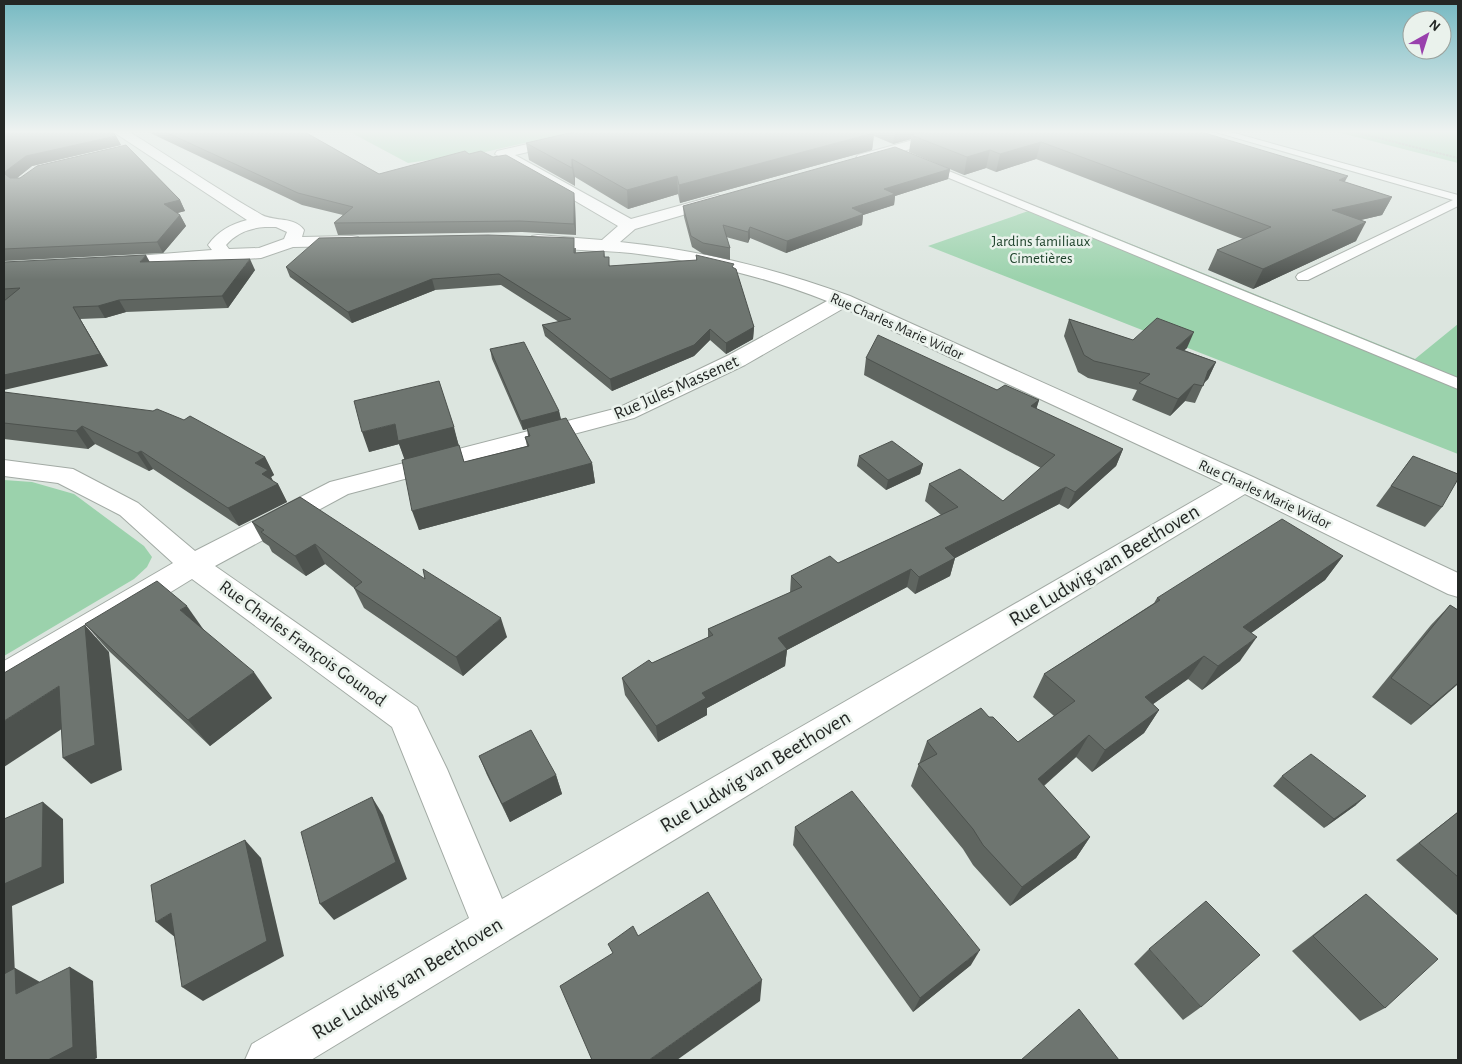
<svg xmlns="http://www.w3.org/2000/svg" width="1462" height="1064" font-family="'Alegreya Sans',sans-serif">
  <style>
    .green { fill: #9bd2ac }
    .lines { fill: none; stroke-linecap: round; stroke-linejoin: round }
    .service-casing { stroke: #a2aaa4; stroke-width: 2 }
    .minor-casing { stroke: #a2aaa4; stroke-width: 2 }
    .path { stroke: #9fa6a1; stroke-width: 2; stroke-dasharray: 2.5 1; stroke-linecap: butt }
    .service { fill: #fff; fill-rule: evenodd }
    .minor { fill: #fff; fill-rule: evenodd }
    .wall { fill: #5f6560 }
    .shaded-wall { fill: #4d524e }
    .building { fill: #6e7570; stroke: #4d524e }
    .labels { text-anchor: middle; stroke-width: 5; stroke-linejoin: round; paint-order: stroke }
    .far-park-label { font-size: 15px; fill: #1b3f28; stroke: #eaf2ec }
    .far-street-label { font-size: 15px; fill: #242725; stroke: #eaf2ec }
    .street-label { font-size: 18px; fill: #242725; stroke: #eaf2ec }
    .near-street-label { font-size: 21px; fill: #242725; stroke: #eaf2ec }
  </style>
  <rect width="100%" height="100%" fill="#dce5df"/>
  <g class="green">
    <polygon points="348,131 578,131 485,152 408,163"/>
    <polygon points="1333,131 1458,131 1458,163"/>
    <polygon points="1040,207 1415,359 1458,324 1458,454 928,246"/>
    <polygon points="4,480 32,482 74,494 144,546 152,557 147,567 134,579 4,656"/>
  </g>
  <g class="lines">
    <g class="service-casing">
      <g id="service">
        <polygon points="1212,131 1227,131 1458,195 1458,206 1308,280 1298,280 1296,277 1298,274 1453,200"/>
        <polygon points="924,161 1458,378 1458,389 920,166 919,164"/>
      </g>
    </g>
    <g class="minor-casing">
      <g id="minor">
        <path d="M112 131H128C173 159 217 189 262 215 275 222 294 216 304 230L302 237 352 236 358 237 361 241 358 245 352 246 293 247 261 258 111 268 105 267 102 263 105 259 111 258 212 250 208 245C218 231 231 224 247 220ZM265 227H276L287 232 284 239 259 248 229 249 226 245C236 233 250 228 265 227Z"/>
        <path d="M584 131H608L606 134 515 155 631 219 718 195 726 200 724 203 635 229 620 242C699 250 775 268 850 296L1253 477 1458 573V597L1448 594 1245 494 311 1060H245L252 1044 469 918 392 727 192 579 16 687 4 690V661L173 563 120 515 58 483 4 476V460L73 469 138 503 195 551 330 482 618 408 729 355 827 301C764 276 699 261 631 253 600 250 561 251 532 244L529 240 532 236 538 235 602 240 618 226 495 154 497 151ZM844 308 1223 484 502 899 447 769 417 707 215 566 348 494 634 418 745 365Z"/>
        <polygon points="946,131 967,131 965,134 863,162 856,158 858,155"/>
      </g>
    </g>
    <polyline class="path" points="1351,131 1458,158"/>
    <use href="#service" class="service"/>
    <use href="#minor" class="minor"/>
  </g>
  <g class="wall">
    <polygon points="4,131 116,136 121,145 32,166 17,178 180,200 185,211 177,213 180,215 186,226 163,253 4,261 4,262 149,262 255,270 228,308 126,312 105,318 80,319 108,366 4,301"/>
    <polygon points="146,131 303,131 379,174 469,154 493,157 575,204 576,235 522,232 338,235 334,223 343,215 302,205"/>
    <polygon points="578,131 1198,131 1345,182 1392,197 1382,215 1361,220 1356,241 1253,289 1208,270 1217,250 1243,239 1036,159 996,172 986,168 964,175 909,152 911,139 893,144 874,136 872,150 680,203 678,194 628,209 575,177 575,186 529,160 526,143"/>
    <polygon points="950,169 948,179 895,196 894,205 863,215 862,225 786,253 750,238 748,243 726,237 730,248 730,260 703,254 692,247 684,217 683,206"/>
    <polygon points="576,248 576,253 604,251 605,257 610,266 696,260 696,255 734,268 754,327 753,339 726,354 710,340 694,356 612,391 545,336 542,325 559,322 501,285 435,290 352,323 290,277 286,267"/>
    <polygon points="1069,319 1133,340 1187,348 1184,350 1216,362 1208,379 1204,383 1195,403 1185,401 1170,416 1132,400 1137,390 1088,378 1078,372 1064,336"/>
    <polygon points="490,349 559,411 561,419 592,463 595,483 419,530 405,459 399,444 369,452 439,381 464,462 527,446 525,437 528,436 527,429 523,430 492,359"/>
    <polygon points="866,358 1039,400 1036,409 1123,449 1116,466 1068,509 1059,504 955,558 950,576 915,594 907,587 787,650 785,666 707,708 707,715 658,742 625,695 622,678 652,663 708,638 708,629 790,593 791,576 838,563 941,515 925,501 929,484 1003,501 1041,468 864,375"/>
    <polygon points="4,392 265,457 274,475 271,477 273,481 278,484 287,502 239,526 153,469 149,471 95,444 88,449 4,439"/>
    <polygon points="859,456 923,464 920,474 886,490 857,466"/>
    <polygon points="1413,456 1442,507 1425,527 1376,506"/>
    <polygon points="300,497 507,637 463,676 364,608 354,588 325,564 306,576 272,552 269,546 263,542 252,522"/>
    <polygon points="1343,556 1325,580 1251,633 1240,661 1202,690 1188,679 1153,704 1159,710 1144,733 1092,772 1076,757 1044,786 1090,837 1076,858 1010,906 973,865 963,849 911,786 927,741 989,717 1018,742 1054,716 1033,697 1044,674 1154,603 1157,598"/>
    <polygon points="1450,605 1458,610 1458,684 1411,725 1372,697 1431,625"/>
    <polygon points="85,624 203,629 272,698 210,746 109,651"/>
    <polygon points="479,756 556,775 562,794 510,822 487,775"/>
    <polygon points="1282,776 1356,805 1324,828 1273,786"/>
    <polygon points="1458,812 1458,916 1396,860"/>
    <polygon points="795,827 971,965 913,1012 793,845"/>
    <polygon points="1366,894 1385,1008 1360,1021 1292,951"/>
    <polygon points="1149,949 1201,1007 1183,1020 1134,964"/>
  </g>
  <g class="shaded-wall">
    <polygon points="895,131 940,131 911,135 911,139 893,144"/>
    <polygon points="874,133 872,150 680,203 679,185"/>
    <polygon points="116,136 121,145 32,166 12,182 5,174 6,171 26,156"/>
    <polygon points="1041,142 1036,159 996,172 1000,154"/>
    <polygon points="990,150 986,168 964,175 967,157"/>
    <polygon points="572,159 575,177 575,186 572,168"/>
    <polygon points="950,169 948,179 895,196 894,205 863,215 862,225 786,253 787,241 884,189"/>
    <polygon points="677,176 678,194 628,209 627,190"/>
    <polygon points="1348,176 1338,194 1339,180"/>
    <polygon points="574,193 575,204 576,235 574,224"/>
    <polygon points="1392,197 1382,215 1322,229 1332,210"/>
    <polygon points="180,200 185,211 170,215 164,204"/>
    <polygon points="180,215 186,226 163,253 157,242"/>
    <polygon points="1366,222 1356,241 1253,289 1263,269"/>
    <polygon points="750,227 750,238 748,243 748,232"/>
    <polygon points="146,255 152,266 140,262"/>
    <polygon points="250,259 255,270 228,308 222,296"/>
    <polygon points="432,279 435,290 352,323 348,312"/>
    <polygon points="119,300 126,312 105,318 98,306"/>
    <polygon points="73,307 108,366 4,390 4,375"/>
    <polygon points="754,327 753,339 726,354 726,343"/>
    <polygon points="710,329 710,340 694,356 612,391 610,379"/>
    <polygon points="1194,332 1187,348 1169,364 1176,348"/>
    <polygon points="1216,362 1208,379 1201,386 1208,371"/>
    <polygon points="1194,384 1185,401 1170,416 1178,399"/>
    <polygon points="1039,400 1034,417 1031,406"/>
    <polygon points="559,411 561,421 523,430 521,421"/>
    <polygon points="395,424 454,427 459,447 405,461 399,444 369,452 362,432"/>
    <polygon points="82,426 95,444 88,449 76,431"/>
    <polygon points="1123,449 1116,466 1068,509 1075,492"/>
    <polygon points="141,451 153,469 149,471 137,453"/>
    <polygon points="265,457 274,475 271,477 275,485 278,484 287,502 239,526 228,508 255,463"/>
    <polygon points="592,463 595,483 419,530 412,511"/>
    <polygon points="923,464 920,474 886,490 888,480"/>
    <polygon points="1066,487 1059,504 940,566 945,548"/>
    <polygon points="315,544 325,564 306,576 295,556"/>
    <polygon points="1343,556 1325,580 1226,651 1243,627"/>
    <polygon points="955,558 950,576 915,594 919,577"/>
    <polygon points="911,569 907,587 787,650 785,666 707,708 707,715 658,742 656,726 778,638"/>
    <polygon points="187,606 206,633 180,610"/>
    <polygon points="501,618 507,637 463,676 456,657"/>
    <polygon points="85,625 109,652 122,770 91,784 63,758"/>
    <polygon points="1257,637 1240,661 1202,690 1218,666"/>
    <polygon points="1204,656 1188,679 1131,720 1145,697"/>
    <polygon points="254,672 272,698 210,746 188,720"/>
    <polygon points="1458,683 1458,684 1411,725 1431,706"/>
    <polygon points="59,686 86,713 4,767 4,721"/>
    <polygon points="1159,710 1144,733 1092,772 1105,750"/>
    <polygon points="1089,735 1076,757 1026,801 1038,779"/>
    <polygon points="556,775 562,794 510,822 502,804"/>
    <polygon points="1366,796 1356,805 1324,828 1334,819"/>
    <polygon points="372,797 383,815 407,879 334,920 320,904"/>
    <polygon points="43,802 63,819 64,883 12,906 15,975 15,968 40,982 41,1007 4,987 4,884"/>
    <polygon points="1090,837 1076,858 1010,906 1022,887"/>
    <polygon points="245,840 261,858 284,956 203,1001 182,987"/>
    <polygon points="171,913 176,938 156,922"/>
    <polygon points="980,950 971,965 913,1012 920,998"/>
    <polygon points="70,967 93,981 97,1058 93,1060 48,1060"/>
    <polygon points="762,980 760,1001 677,1060 649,1060"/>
  </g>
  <g class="building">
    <polygon points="4,131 111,131 116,136 26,156 6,171 5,174 10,178 20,178 37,166 126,145 180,200 164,204 180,215 157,242 4,249"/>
    <polygon points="163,131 303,131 379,174 465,151 469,154 481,151 493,157 506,155 574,193 574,224 520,221 334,223 353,207 298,193"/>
    <polygon points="578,131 869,131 874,133 679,185 677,176 627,190 572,159 572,168 526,143"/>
    <polygon points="927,131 1198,131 1348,176 1339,180 1392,197 1332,210 1366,222 1263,269 1217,250 1271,227 1041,142 1000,154 990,150 967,157 911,135"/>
    <polygon points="895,147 950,169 884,189 895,194 852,208 864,214 787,241 750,227 748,232 723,225 730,248 703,243 691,236 683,206"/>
    <polygon points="488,235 574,238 574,253 604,251 604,257 609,257 609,266 697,260 696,255 734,264 732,267 736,269 754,327 726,343 710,329 694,345 610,379 542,325 571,319 499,274 432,279 348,312 286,267 319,238"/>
    <polygon points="146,255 140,262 250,259 222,296 119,300 98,306 73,307 100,354 4,375 4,301 20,288 4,289 4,262"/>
    <polygon points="1157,318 1194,332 1176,348 1216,362 1208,371 1203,386 1194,384 1178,399 1139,383 1150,374 1094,361 1084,355 1069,319 1133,340"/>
    <polygon points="878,335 997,390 1005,385 1039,400 1031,406 1123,449 1075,492 1066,487 945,548 955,558 919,577 911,569 778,638 787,649 702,693 706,698 656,726 622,678 649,660 652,663 713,635 708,629 802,587 791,576 830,556 838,563 958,507 929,484 960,469 1003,501 1055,455 866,358"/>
    <polygon points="524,342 559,411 521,421 490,349"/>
    <polygon points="439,381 454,427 398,441 395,424 362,432 354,401"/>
    <polygon points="4,392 153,411 157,409 184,420 190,416 265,457 255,463 268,470 262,474 278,484 228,508 141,451 137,453 82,426 76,431 4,423"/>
    <polygon points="566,418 592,463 412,511 402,460 459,445 464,462 529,446 525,437 530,436 527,428"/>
    <polygon points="892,441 923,464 888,480 859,456"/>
    <polygon points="1413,456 1458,474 1458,479 1442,507 1391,486"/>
    <polygon points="300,497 425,579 423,569 501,618 456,657 354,588 362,582 315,544 295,556 261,532 264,530 252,522"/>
    <polygon points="1282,519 1343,556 1243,627 1257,637 1218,666 1204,656 1145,697 1159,710 1105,750 1089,735 1038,779 1090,837 1022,887 983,845 973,829 918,764 937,754 927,741 981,708 989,717 993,717 1018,742 1075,701 1044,674 1160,600 1157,598"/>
    <polygon points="157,581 187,606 180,610 254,672 188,720 85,624"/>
    <polygon points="1450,605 1458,610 1458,683 1431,706 1391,678"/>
    <polygon points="85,625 95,745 63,758 59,686 4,721 4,673"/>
    <polygon points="531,730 556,775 502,804 479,756"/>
    <polygon points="1311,754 1366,796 1334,819 1282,776"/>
    <polygon points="852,791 980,950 920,998 795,827"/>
    <polygon points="372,797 396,862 320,904 301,832"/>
    <polygon points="43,802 42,867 4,884 4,819"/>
    <polygon points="1458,812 1458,877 1419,843"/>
    <polygon points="245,840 267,941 182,987 171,913 156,922 151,885"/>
    <polygon points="708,892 762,980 649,1060 592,1060 560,986 613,953 608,944 633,926 638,936"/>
    <polygon points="1366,894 1438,959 1385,1008 1313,936"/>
    <polygon points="1206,901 1260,955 1201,1007 1149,949"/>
    <polygon points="70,967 73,1047 48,1060 4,1060 4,974 15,968 16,994"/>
    <polygon points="1079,1009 1119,1060 1021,1060"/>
  </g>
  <linearGradient id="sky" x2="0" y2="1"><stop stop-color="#76b9c2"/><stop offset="0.47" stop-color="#eff3f1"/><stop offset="1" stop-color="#eff3f1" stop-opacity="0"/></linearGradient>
  <rect width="1462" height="280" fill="url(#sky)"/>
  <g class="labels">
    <g class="far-park-label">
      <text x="1041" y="246">Jardins familiaux<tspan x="1041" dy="17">Cimetières</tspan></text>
    </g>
    <g class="far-street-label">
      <text transform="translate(897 326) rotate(24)" y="5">Rue Charles Marie Widor</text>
      <text transform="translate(1265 494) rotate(25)" y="5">Rue Charles Marie Widor</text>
    </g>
    <g class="street-label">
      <text transform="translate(676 387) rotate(-24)" y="6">Rue Jules Massenet</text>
      <text transform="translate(303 643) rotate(36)" y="6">Rue Charles François Gounod</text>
    </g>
    <g class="near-street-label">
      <text transform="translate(1104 565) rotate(-31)" y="7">Rue Ludwig van Beethoven</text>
      <text transform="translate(755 771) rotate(-31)" y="7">Rue Ludwig van Beethoven</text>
      <text transform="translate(407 978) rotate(-31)" y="7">Rue Ludwig van Beethoven</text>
    </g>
  </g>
  <rect width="1462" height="1064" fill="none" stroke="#242725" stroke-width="10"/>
  <g transform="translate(1427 35) rotate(39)"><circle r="24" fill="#eaf2ec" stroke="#9ba19c"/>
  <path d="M0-4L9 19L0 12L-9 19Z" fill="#9941ad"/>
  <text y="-8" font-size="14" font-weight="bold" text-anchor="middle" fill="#242725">N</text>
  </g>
</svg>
